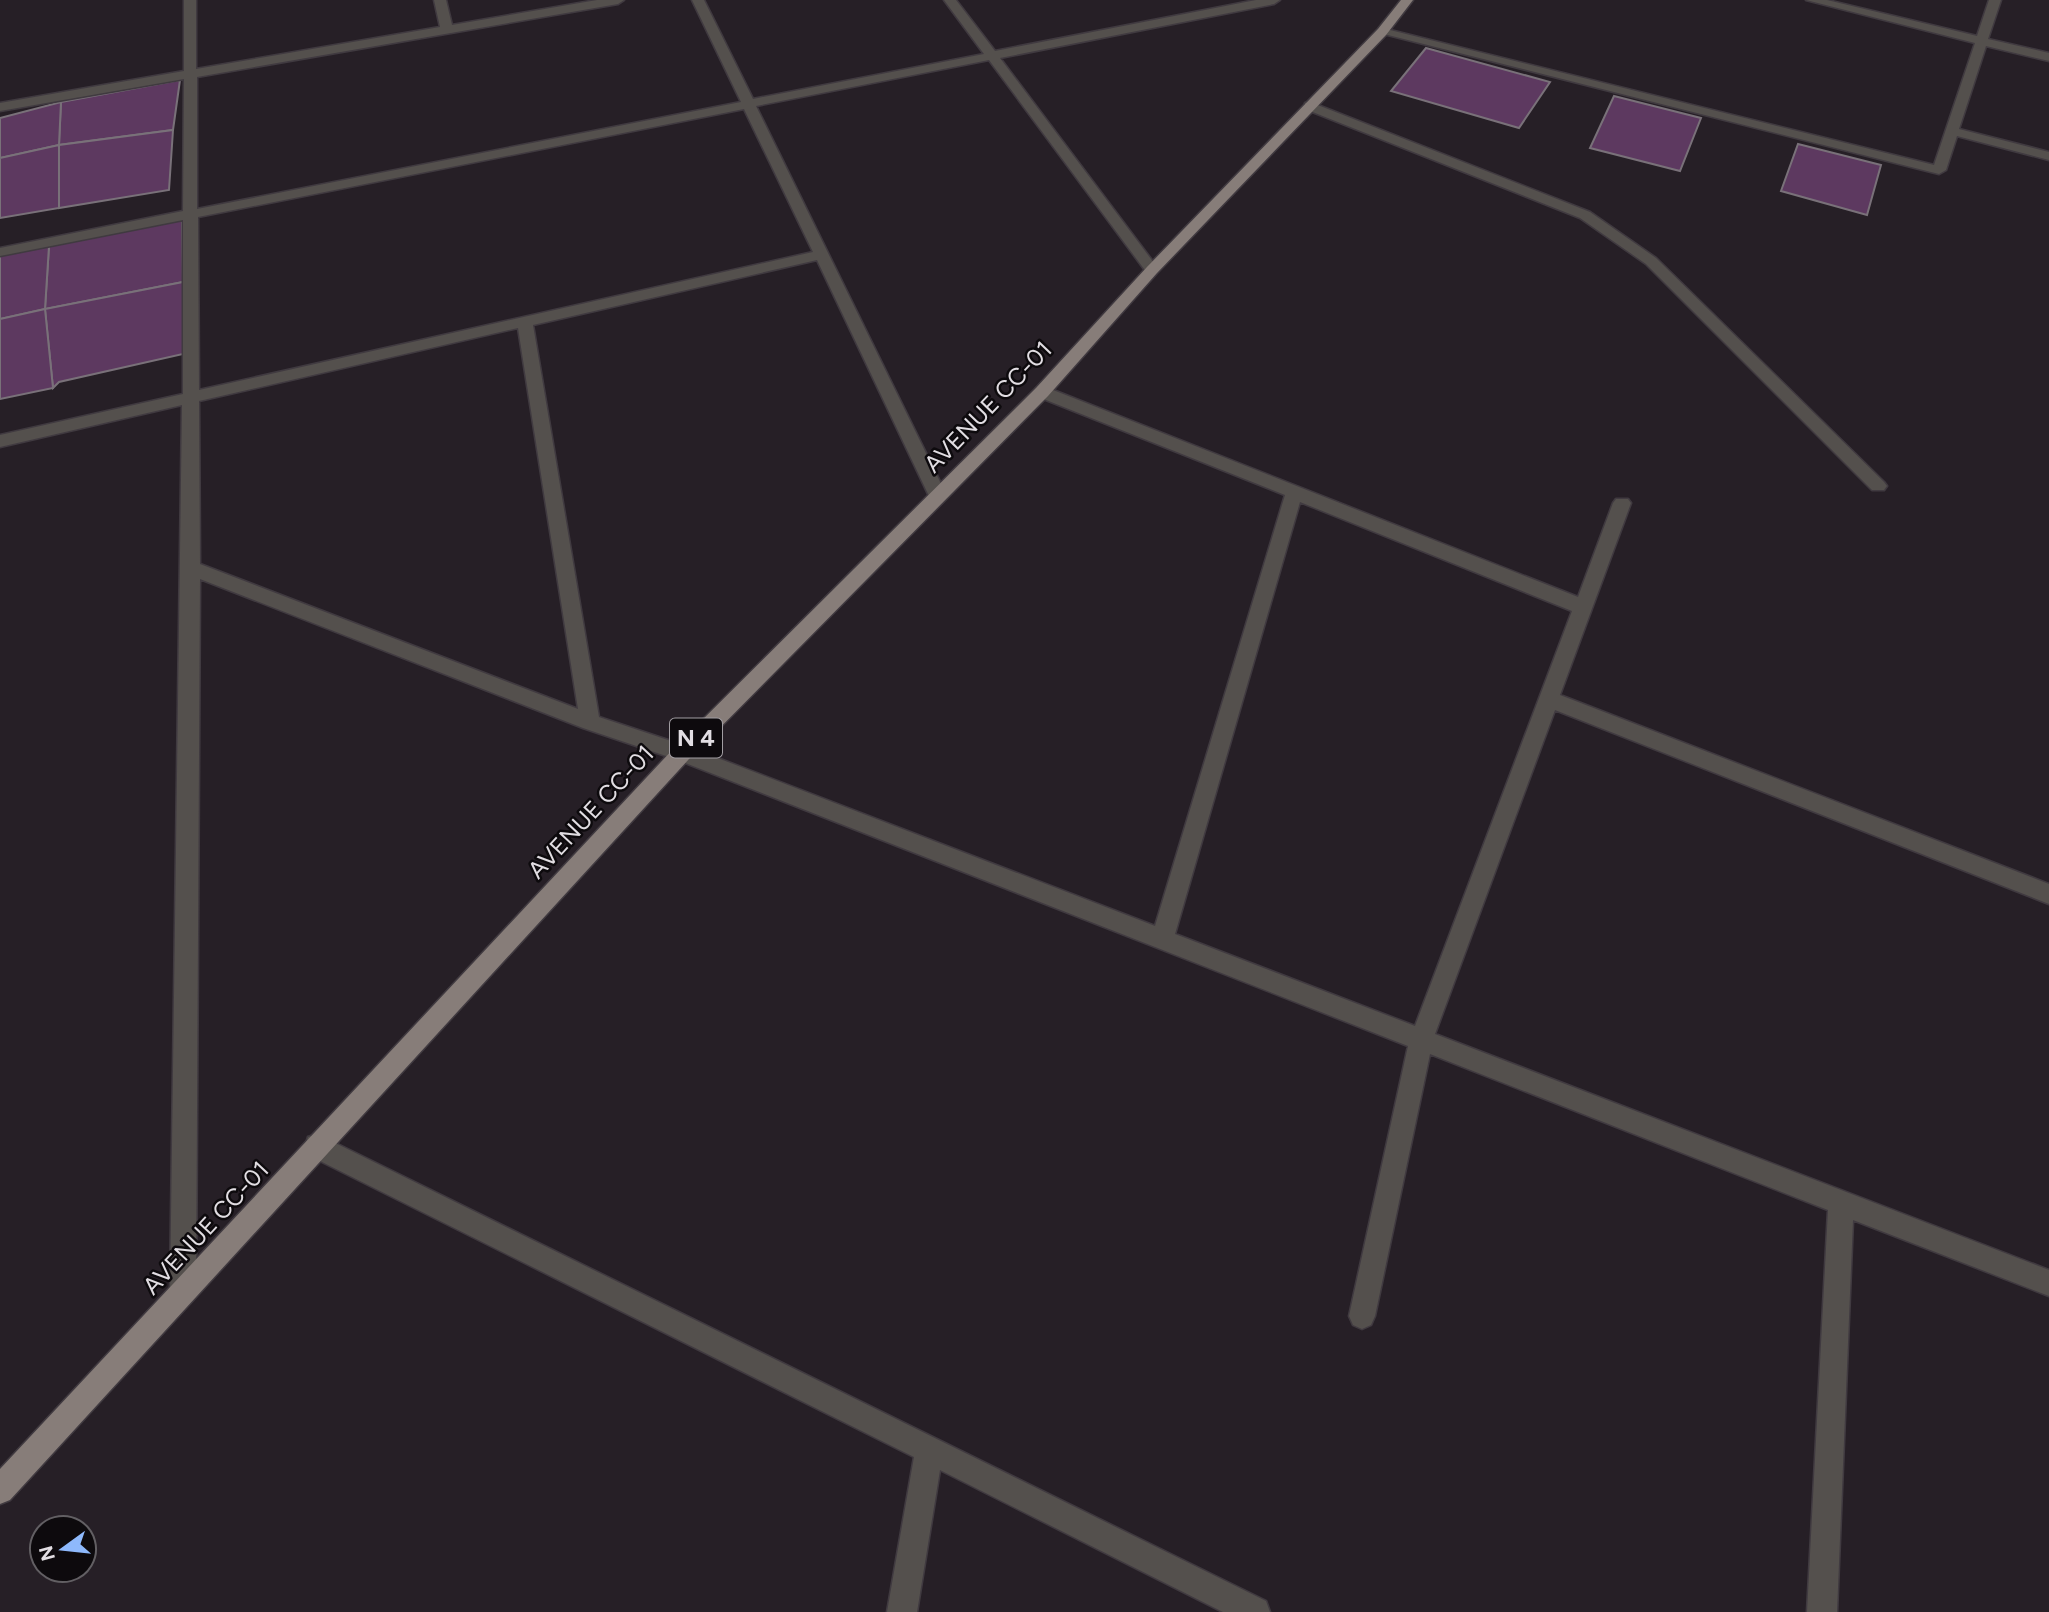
<svg xmlns="http://www.w3.org/2000/svg" width="2049" height="1612" font-family="Figtree,sans-serif">
  <style>
    .building { fill: #5d3960; stroke: #797179; stroke-width: 2 }
    .lines { fill: none; stroke-linecap: round; stroke-linejoin: round }
    .service-casing { stroke: #403a40; stroke-width: 3 }
    .minor-casing { stroke: #403a40; stroke-width: 3 }
    .primary-casing { stroke: #403a40; stroke-width: 3 }
    .service { fill: #54504d; fill-rule: evenodd }
    .minor { fill: #54504d; fill-rule: evenodd }
    .primary { fill: #877d79; fill-rule: evenodd }
    .labels { text-anchor: middle; stroke-width: 5; stroke-linejoin: round; paint-order: stroke }
    .shield { fill: #0d0a0d; stroke: #a29ea3; stroke-width: 2 }
    .shield-label { font-size: 23px; font-weight: bold; fill: #e2dee3 }
    .street-label { font-size: 24px; fill: #e2dee3; stroke: #0d0a0d }
  </style>
  <rect width="100%" height="100%" fill="#261f26"/>
  <g class="building">
    <polygon points="1426,48 1550,82 1519,128 1391,91"/>
    <polygon points="180,80 173,130 59,145 61,102"/>
    <polygon points="1614,96 1701,118 1680,171 1590,148"/>
    <polygon points="61,102 59,145 0,158 0,118"/>
    <polygon points="173,130 169,190 59,208 59,145"/>
    <polygon points="1798,144 1881,165 1867,215 1781,191"/>
    <polygon points="59,145 59,208 0,218 0,158"/>
    <polygon points="182,219 183,282 45,309 49,246"/>
    <polygon points="49,246 45,309 0,319 0,255"/>
    <polygon points="183,282 183,354 59,382 53,388 45,309"/>
    <polygon points="45,309 53,388 0,399 0,319"/>
  </g>
  <g class="lines">
    <g class="service-casing">
      <polygon id="service" points="1310,102 1590,212 1656,258 1884,482 1887,486 1884,490 1872,490 1646,264 1580,218 1305,109 1305,103"/>
    </g>
    <g class="minor-casing">
      <g id="minor">
        <path d="M184 0H196V69L440 27 434 0H446L452 25 597 0H624L618 4 197 77V209L741 102 692 0H704L753 99 984 54 944 0H956L995 51 1256 0H1280L1274 4 1000 58 1157 267 1159 270 1152 275 1147 273 989 60 756 106 947 496 944 500H932L929 496 817 260 533 325 599 717 689 747 1155 926 1285 495 1036 396 1034 392 1036 388H1048L1578 597 1613 503 1616 499H1628L1631 503 1560 695 2049 884V904L1555 710 1435 1034 2049 1270V1296L1853 1220 1837 1612H1807L1828 1210 1430 1054 1375 1316 1371 1325 1362 1329 1353 1325 1349 1316 1408 1046 675 759 583 728 200 579 196 1292 192 1301 183 1305 174 1301 170 1292 182 405 0 447V435L183 394V220L0 256V248L183 211 184 79 0 111V103L184 71ZM744 109 813 252 199 390 198 217ZM518 328 578 709 200 564 199 401ZM1300 502 1572 611 1415 1026 1175 934Z"/>
        <polygon points="1806,0 1827,0 1977,36 1989,0 2001,0 1988,39 2049,53 2049,61 1986,46 1959,129 2049,152 2049,160 1957,136 1946,170 1939,174 1376,32 1382,28 1934,165 1975,43"/>
        <polygon points="317,1134 1266,1601 1270,1612 1223,1612 940,1470 917,1612 887,1612 914,1457 308,1155 305,1146 308,1137"/>
      </g>
    </g>
    <g class="primary-casing">
      <polygon id="primary" points="1401,0 1413,0 1386,35 1157,273 1048,396 689,759 10,1500 0,1504 0,1469 675,747 1036,388 1147,267 1378,29"/>
    </g>
    <use href="#service" class="service"/>
    <use href="#minor" class="minor"/>
    <use href="#primary" class="primary"/>
  </g>
  <g class="labels">
    <rect class="shield" x="670" y="718.5" width="52" height="39" rx="5"/>
    <g class="shield-label">
      <text x="696" y="746">N 4</text>
    </g>
    <g class="street-label">
      <text transform="translate(988 407) rotate(-46)" y="8">AVENUE CC-01</text>
      <text transform="translate(591 812) rotate(-47)" y="8">AVENUE CC-01</text>
      <text transform="translate(206 1228) rotate(-47)" y="8">AVENUE CC-01</text>
    </g>
  </g>
  <g transform="translate(63 1549) rotate(255)"><circle r="33" fill="#0d0a0d" stroke="#625f63" stroke-width="2"/>
  <path d="M0-5L12 26L0 18L-12 26Z" fill="#8eb9fc"/>
  <text y="-10" font-size="19" font-weight="bold" text-anchor="middle" fill="#e2dee3">N</text>
  </g>
</svg>
